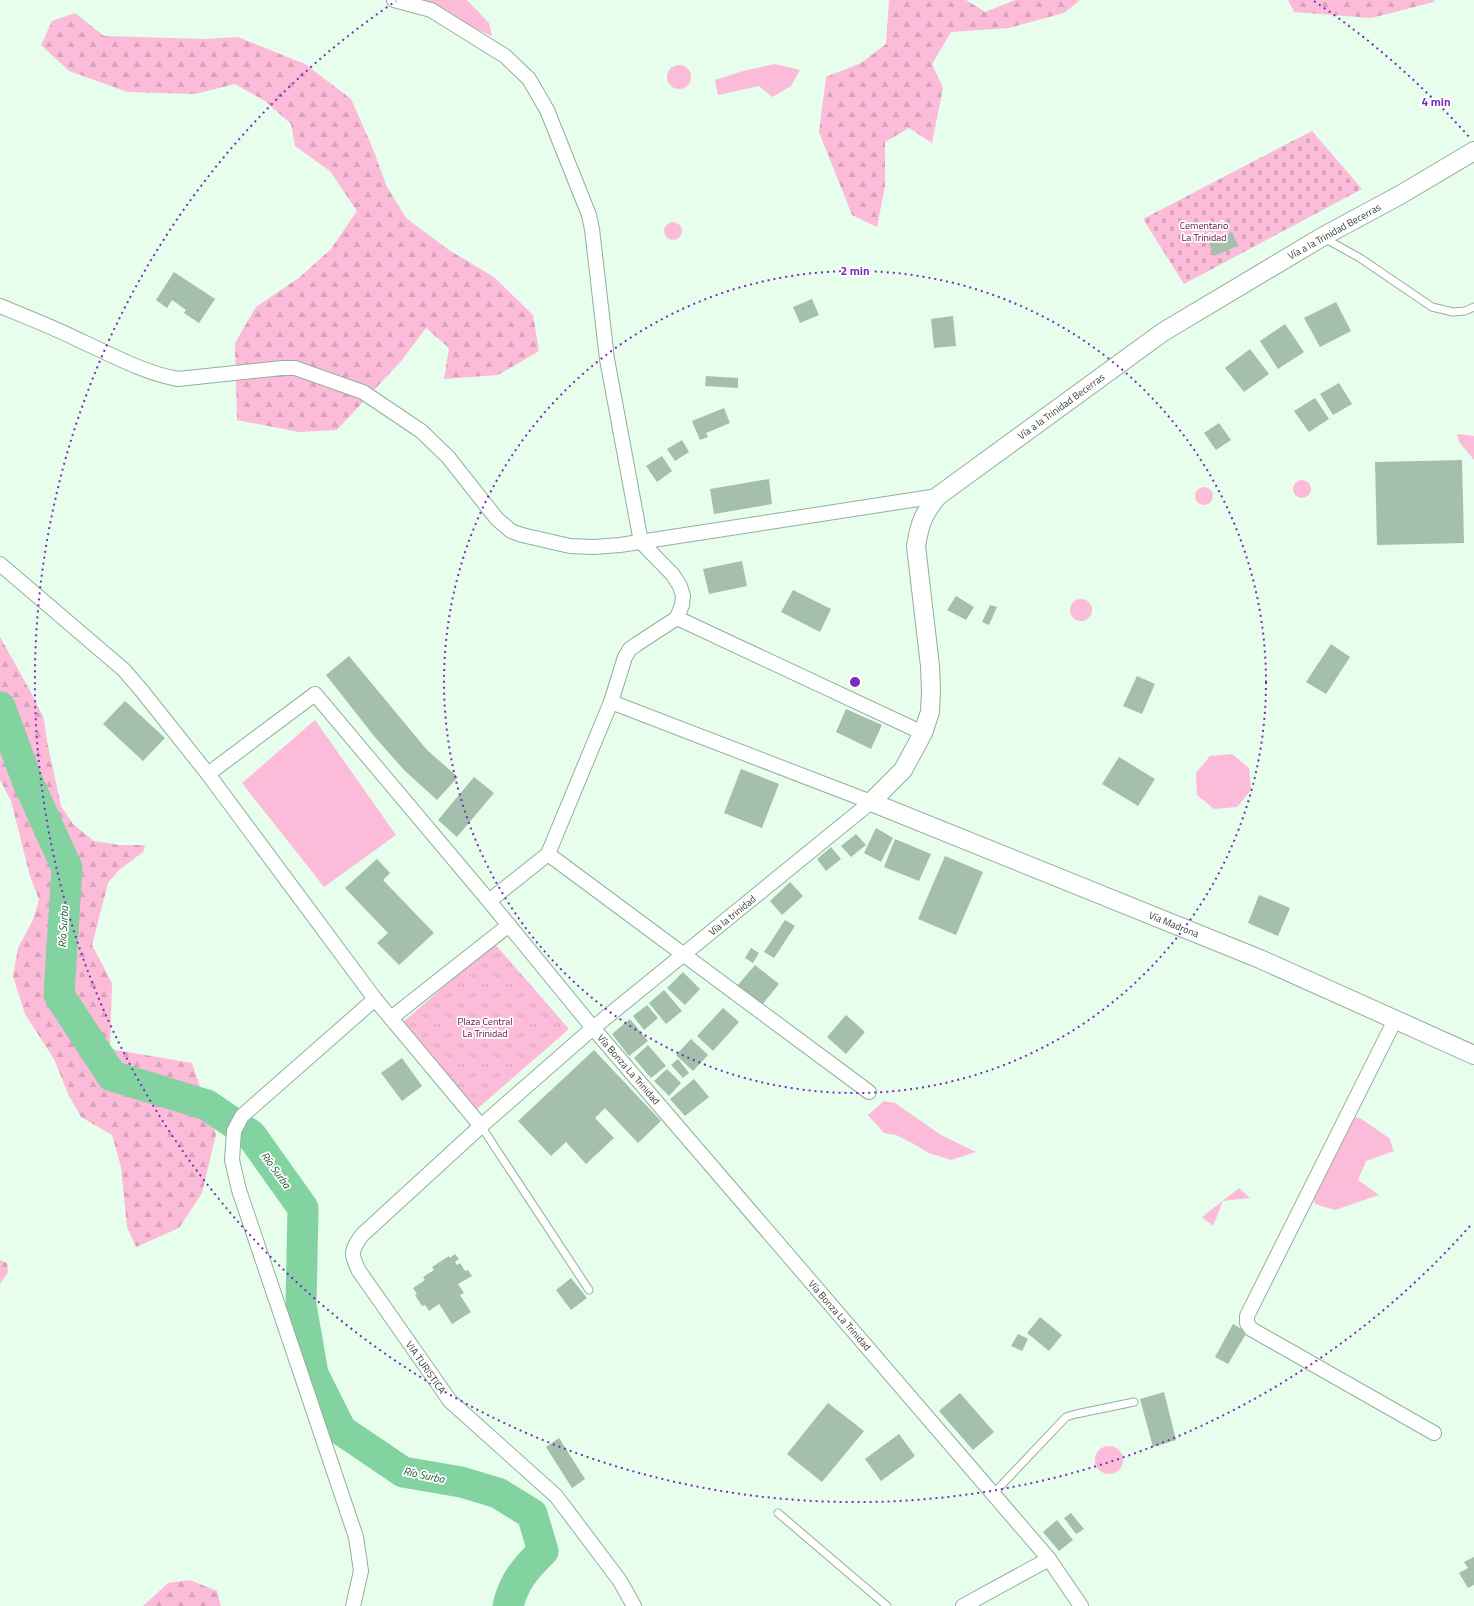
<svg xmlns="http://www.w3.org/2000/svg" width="1474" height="1606" font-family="'Titillium Web',sans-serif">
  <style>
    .green { fill: #fcbbd8 }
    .forest { fill: url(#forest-firs) }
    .cemetery { fill: url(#cemetery-stones) }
    .park { fill: url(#park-tufts) }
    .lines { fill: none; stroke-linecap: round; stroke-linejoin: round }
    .river { stroke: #83d3a0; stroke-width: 31 }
    .building { fill: #a4bfac }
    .service-casing { stroke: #94af9c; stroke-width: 9 }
    .minor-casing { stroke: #94af9c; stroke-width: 16 }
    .tertiary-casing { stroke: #94af9c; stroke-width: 20 }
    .service { stroke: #fff; stroke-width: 7 }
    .minor { stroke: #fff; stroke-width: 14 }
    .tertiary { stroke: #fff; stroke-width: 18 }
    .ring { fill: none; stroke: #7b2cbf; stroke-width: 2; stroke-dasharray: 2 4 }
    .labels { text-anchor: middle; stroke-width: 3.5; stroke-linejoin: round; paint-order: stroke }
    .park-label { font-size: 10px; fill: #58123a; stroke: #fff }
    .street-label { font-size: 10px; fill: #333e36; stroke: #fff }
    .water-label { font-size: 11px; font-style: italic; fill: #1c5635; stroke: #fff }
    .centre { fill: #7b2cbf; stroke: #fff; stroke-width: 2 }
    .ring-label { font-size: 12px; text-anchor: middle; font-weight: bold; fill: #7b2cbf; stroke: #fff; stroke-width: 3.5; stroke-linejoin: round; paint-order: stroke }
  </style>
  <defs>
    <pattern id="forest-firs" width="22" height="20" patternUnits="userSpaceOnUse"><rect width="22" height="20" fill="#fcbbd8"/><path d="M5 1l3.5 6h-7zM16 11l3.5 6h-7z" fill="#d8a2ba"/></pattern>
    <pattern id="cemetery-stones" width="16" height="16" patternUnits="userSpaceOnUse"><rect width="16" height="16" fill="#fcbbd8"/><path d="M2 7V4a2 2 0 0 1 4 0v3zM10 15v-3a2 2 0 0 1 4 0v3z" fill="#d8a2ba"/></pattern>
    <pattern id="park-tufts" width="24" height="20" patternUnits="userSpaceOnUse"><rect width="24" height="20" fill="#fcbbd8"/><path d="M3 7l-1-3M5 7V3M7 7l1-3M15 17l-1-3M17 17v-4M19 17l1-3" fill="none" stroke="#d8a2ba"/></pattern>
  </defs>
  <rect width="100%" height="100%" fill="#e7feed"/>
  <g class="green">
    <polygon points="419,0 467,0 489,23 492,36 456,20"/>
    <polygon points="775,64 800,70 791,86 772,97 759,86 718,95 715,80 743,71"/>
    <circle cx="679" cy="77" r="12"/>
    <circle cx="673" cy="231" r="9"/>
    <polygon points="1457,434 1474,436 1474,460 1459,442"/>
    <circle cx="1302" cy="489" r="9"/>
    <circle cx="1204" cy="496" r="9"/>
    <circle cx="1081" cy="610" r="11"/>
    <polygon points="315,720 396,835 324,887 242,783"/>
    <polygon points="1232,754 1249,768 1251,790 1237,807 1214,809 1197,795 1196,773 1210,756"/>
    <polygon points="884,1101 895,1103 941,1135 976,1152 951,1160 929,1153 914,1144 896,1135 884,1133 868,1115"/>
    <polygon points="1344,1117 1360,1118 1389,1138 1394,1151 1366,1161 1358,1180 1379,1195 1335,1210 1315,1204 1311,1186"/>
    <polygon points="1239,1188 1250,1198 1223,1201 1213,1226 1202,1217"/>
    <circle cx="1109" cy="1460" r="14"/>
  </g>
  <g class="forest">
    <polygon points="889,0 966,0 985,12 1015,0 1080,0 1064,13 1009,28 951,32 932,64 943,88 932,143 909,128 885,142 885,186 877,227 852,215 819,132 826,77 861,63 886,44"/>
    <polygon points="1288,0 1435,0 1434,2 1371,18 1294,12"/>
    <polygon points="75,13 104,36 205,39 238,37 305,64 351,99 373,149 387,187 406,218 449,250 494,277 533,315 539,351 498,375 444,379 449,348 426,328 401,361 337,430 299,432 237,420 235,343 256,307 300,277 331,249 357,211 330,171 295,146 291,124 265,101 235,84 195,94 128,92 69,71 41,45 52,21"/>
    <polygon points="0,637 33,696 44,719 47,741 61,806 73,824 94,841 119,845 145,845 143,852 119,870 108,883 92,945 112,983 110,1049 192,1063 216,1134 202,1193 179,1228 136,1247 127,1227 121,1167 112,1135 81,1117 68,1094 54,1059 25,1014 13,976 18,948 33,920 39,900 30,876 11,801 0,780"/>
    <polygon points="0,1260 7,1263 8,1272 0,1284"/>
    <polygon points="190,1580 217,1591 221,1606 143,1606 168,1583"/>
  </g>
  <polygon class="cemetery" points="1312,131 1362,189 1184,284 1143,219"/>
  <polygon class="park" points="494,943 569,1029 477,1109 402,1023"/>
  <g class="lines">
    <path class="river" d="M0 707 27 780 67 868 59 995 112 1076 207 1105 251 1135 303 1208 301 1305 313 1374 341 1430 403 1472 461 1482 498 1493 532 1514 543 1551C525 1569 514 1581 508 1606"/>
  </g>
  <g class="building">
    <polygon points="1232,232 1238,246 1214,256 1208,241"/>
    <polygon points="174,272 215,299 199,323 184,313 186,310 172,300 167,308 156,300"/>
    <polygon points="812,299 819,315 800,323 793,307"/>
    <polygon points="1336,302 1351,331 1320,347 1304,318"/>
    <polygon points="953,316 956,346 934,348 931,319"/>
    <polygon points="1285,324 1304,352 1278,369 1260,341"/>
    <polygon points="1250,349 1269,374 1244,392 1225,368"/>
    <polygon points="706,376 738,378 738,388 705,386"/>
    <polygon points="1339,383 1352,404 1333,415 1320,394"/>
    <polygon points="1315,398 1329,419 1309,432 1294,411"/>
    <polygon points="724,408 730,423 706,433 708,437 700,440 692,421"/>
    <polygon points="1219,423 1231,440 1216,450 1204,433"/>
    <polygon points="682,440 689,452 675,461 667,449"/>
    <polygon points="662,456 672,471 657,482 646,466"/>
    <polygon points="1462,460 1464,543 1377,545 1375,462"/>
    <polygon points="769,479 772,504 714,514 710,489"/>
    <polygon points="742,561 747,586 709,594 703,569"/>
    <polygon points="793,590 831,609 820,632 781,612"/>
    <polygon points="956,596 974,607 966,620 947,610"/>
    <polygon points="990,605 997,607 989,625 982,622"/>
    <polygon points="1331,644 1350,657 1326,694 1306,682"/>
    <polygon points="349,656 427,750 458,777 437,800 404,770 374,736 326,675"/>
    <polygon points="1137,676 1155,684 1142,714 1123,706"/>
    <polygon points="125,701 165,738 143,761 103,724"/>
    <polygon points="846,709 882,725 871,749 836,732"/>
    <polygon points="1119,757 1155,779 1138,806 1102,784"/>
    <polygon points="741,769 779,784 762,828 724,813"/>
    <polygon points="474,777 494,793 457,837 438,820"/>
    <polygon points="876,828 893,838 881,862 864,853"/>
    <polygon points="856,834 866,845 851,857 841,846"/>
    <polygon points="895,839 931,854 919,881 884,867"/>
    <polygon points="831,847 841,859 826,871 817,859"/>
    <polygon points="945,856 983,872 956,935 918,919"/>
    <polygon points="377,859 390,873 383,880 434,933 399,965 377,943 388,933 345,888"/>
    <polygon points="790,882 803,896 782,915 770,901"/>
    <polygon points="1259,895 1290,908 1278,936 1248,923"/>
    <polygon points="785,920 795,926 774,958 764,952"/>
    <polygon points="751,948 759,953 753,963 745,958"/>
    <polygon points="755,965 779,984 761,1006 737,986"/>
    <polygon points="683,972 700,989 685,1005 667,988"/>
    <polygon points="664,990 682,1011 666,1024 649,1003"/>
    <polygon points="647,1005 658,1018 644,1030 633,1016"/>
    <polygon points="723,1008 739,1022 713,1051 697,1036"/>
    <polygon points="846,1015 865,1032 846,1054 827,1037"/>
    <polygon points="630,1019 648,1041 629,1056 612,1034"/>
    <polygon points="691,1039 708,1055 693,1071 676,1055"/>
    <polygon points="648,1045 666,1066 651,1078 634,1058"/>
    <polygon points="594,1050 661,1121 638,1143 605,1108 595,1118 614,1138 586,1164 566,1142 551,1156 518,1121"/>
    <polygon points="402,1058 422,1086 402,1101 381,1073"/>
    <polygon points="678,1059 689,1073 683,1078 671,1065"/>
    <polygon points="667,1069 681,1083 669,1096 654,1081"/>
    <polygon points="694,1079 709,1097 685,1116 670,1099"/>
    <polygon points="455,1254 459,1259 455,1262 457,1265 460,1263 465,1271 468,1270 472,1276 458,1284 464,1293 460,1295 471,1312 452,1324 439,1304 429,1311 425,1305 422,1306 415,1295 417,1294 413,1288 425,1280 423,1277 434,1270 432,1267 449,1256 450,1258"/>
    <polygon points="571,1278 587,1298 571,1310 556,1290"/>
    <polygon points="1040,1317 1062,1335 1049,1351 1027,1333"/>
    <polygon points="1233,1324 1247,1332 1228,1364 1215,1357"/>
    <polygon points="1018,1334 1028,1339 1022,1351 1011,1346"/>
    <polygon points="1164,1392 1176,1440 1153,1447 1140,1399"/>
    <polygon points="960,1393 994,1432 973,1450 939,1411"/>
    <polygon points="828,1403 864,1431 822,1482 787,1454"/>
    <polygon points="899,1434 915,1456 881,1481 865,1459"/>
    <polygon points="559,1438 585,1479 572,1488 546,1447"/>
    <polygon points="1071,1513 1084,1529 1076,1534 1064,1518"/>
    <polygon points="1057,1520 1073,1540 1059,1551 1043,1532"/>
    <polygon points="1474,1557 1474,1585 1468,1588 1459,1573 1468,1568 1464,1562"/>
  </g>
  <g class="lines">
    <g class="service-casing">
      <g id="service">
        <polyline points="1324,238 1360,258 1432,307 1453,312 1465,311 1474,307"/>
        <polyline points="481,1126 589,1290"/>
        <polyline points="993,1494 1066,1417 1076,1414 1134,1402"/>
        <polyline points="778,1513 887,1606"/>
      </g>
    </g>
    <g class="minor-casing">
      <g id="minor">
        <polyline points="394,0 431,10 505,56 529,79 547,110 589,215 592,229 607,359 641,542 673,575 680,586 683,596 682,605 677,618 637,644 630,649 625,657 611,702 548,854 489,901"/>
        <path d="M0 306C27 317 55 328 81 341 112 355 144 373 178 379L282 368H295L363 392 421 431 448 457 497 519 511 531 522 535 570 546 594 547 620 545 938 496"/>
        <polyline points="0,564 124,670 142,691 208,774 375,999 481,1126"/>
        <polyline points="677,618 923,733"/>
        <path d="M611 702 871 802 593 1028 481 1126 362 1235C351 1251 350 1253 359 1271L450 1401 556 1496 620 1581 634 1606"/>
        <polyline points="208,774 315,694 489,901 593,1028 1049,1559 1081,1606"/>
        <polyline points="548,854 869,1092"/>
        <polyline points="391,1018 509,925"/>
        <polyline points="1395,1020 1247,1316 1247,1323 1251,1329 1434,1433"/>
        <polyline points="353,1606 361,1571 356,1537 239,1190 232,1160 234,1131 242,1116 375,999"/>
        <polyline points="963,1606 1049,1559"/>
      </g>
    </g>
    <g class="tertiary-casing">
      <path id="tertiary" d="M1474 151 1400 195 1322 237 1163 332 938 496C923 514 920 523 916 546L930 666 931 691 930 712 923 733 903 770 871 802 1260 959 1474 1055"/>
    </g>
    <use href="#service" class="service"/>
    <use href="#minor" class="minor"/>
    <use href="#tertiary" class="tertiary"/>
  </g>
  <g class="ring">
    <circle cx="855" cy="682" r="411"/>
    <path d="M1470 1226A821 821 0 1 1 396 1M1314 1A821 821 0 0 1 1470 138"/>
  </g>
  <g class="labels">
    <g class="park-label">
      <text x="1204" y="229">Cementario<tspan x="1204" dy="12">La Trinidad</tspan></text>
      <text x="485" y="1025">Plaza Central<tspan x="485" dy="12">La Trinidad</tspan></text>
    </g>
    <g class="street-label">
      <text transform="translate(1334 231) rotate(-29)" y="4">Vía a la Trinidad Becerras</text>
      <text transform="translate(1061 406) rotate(-36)" y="4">Vía a la Trinidad Becerras</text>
      <text transform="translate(732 915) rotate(-39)" y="4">Vía la trinidad</text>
      <text transform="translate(1174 924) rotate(22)" y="4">Vía Madrona</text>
      <text transform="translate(629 1069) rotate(49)" y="4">Vía Bonza La Trinidad</text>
      <text transform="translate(840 1315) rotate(49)" y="4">Vía Bonza La Trinidad</text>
      <text transform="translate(426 1367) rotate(55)" y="4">VIA TURISTICA</text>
    </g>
    <g class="water-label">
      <text transform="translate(63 927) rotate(-87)" y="4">Río Surba</text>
      <text transform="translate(276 1170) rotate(54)" y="4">Río Surba</text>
      <text transform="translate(424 1475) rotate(12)" y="4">Río Surba</text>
    </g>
  </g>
  <circle cx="855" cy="682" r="6" class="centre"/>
  <g class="ring-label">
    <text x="1436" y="106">4 min</text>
    <text x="855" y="275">2 min</text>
  </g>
</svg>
